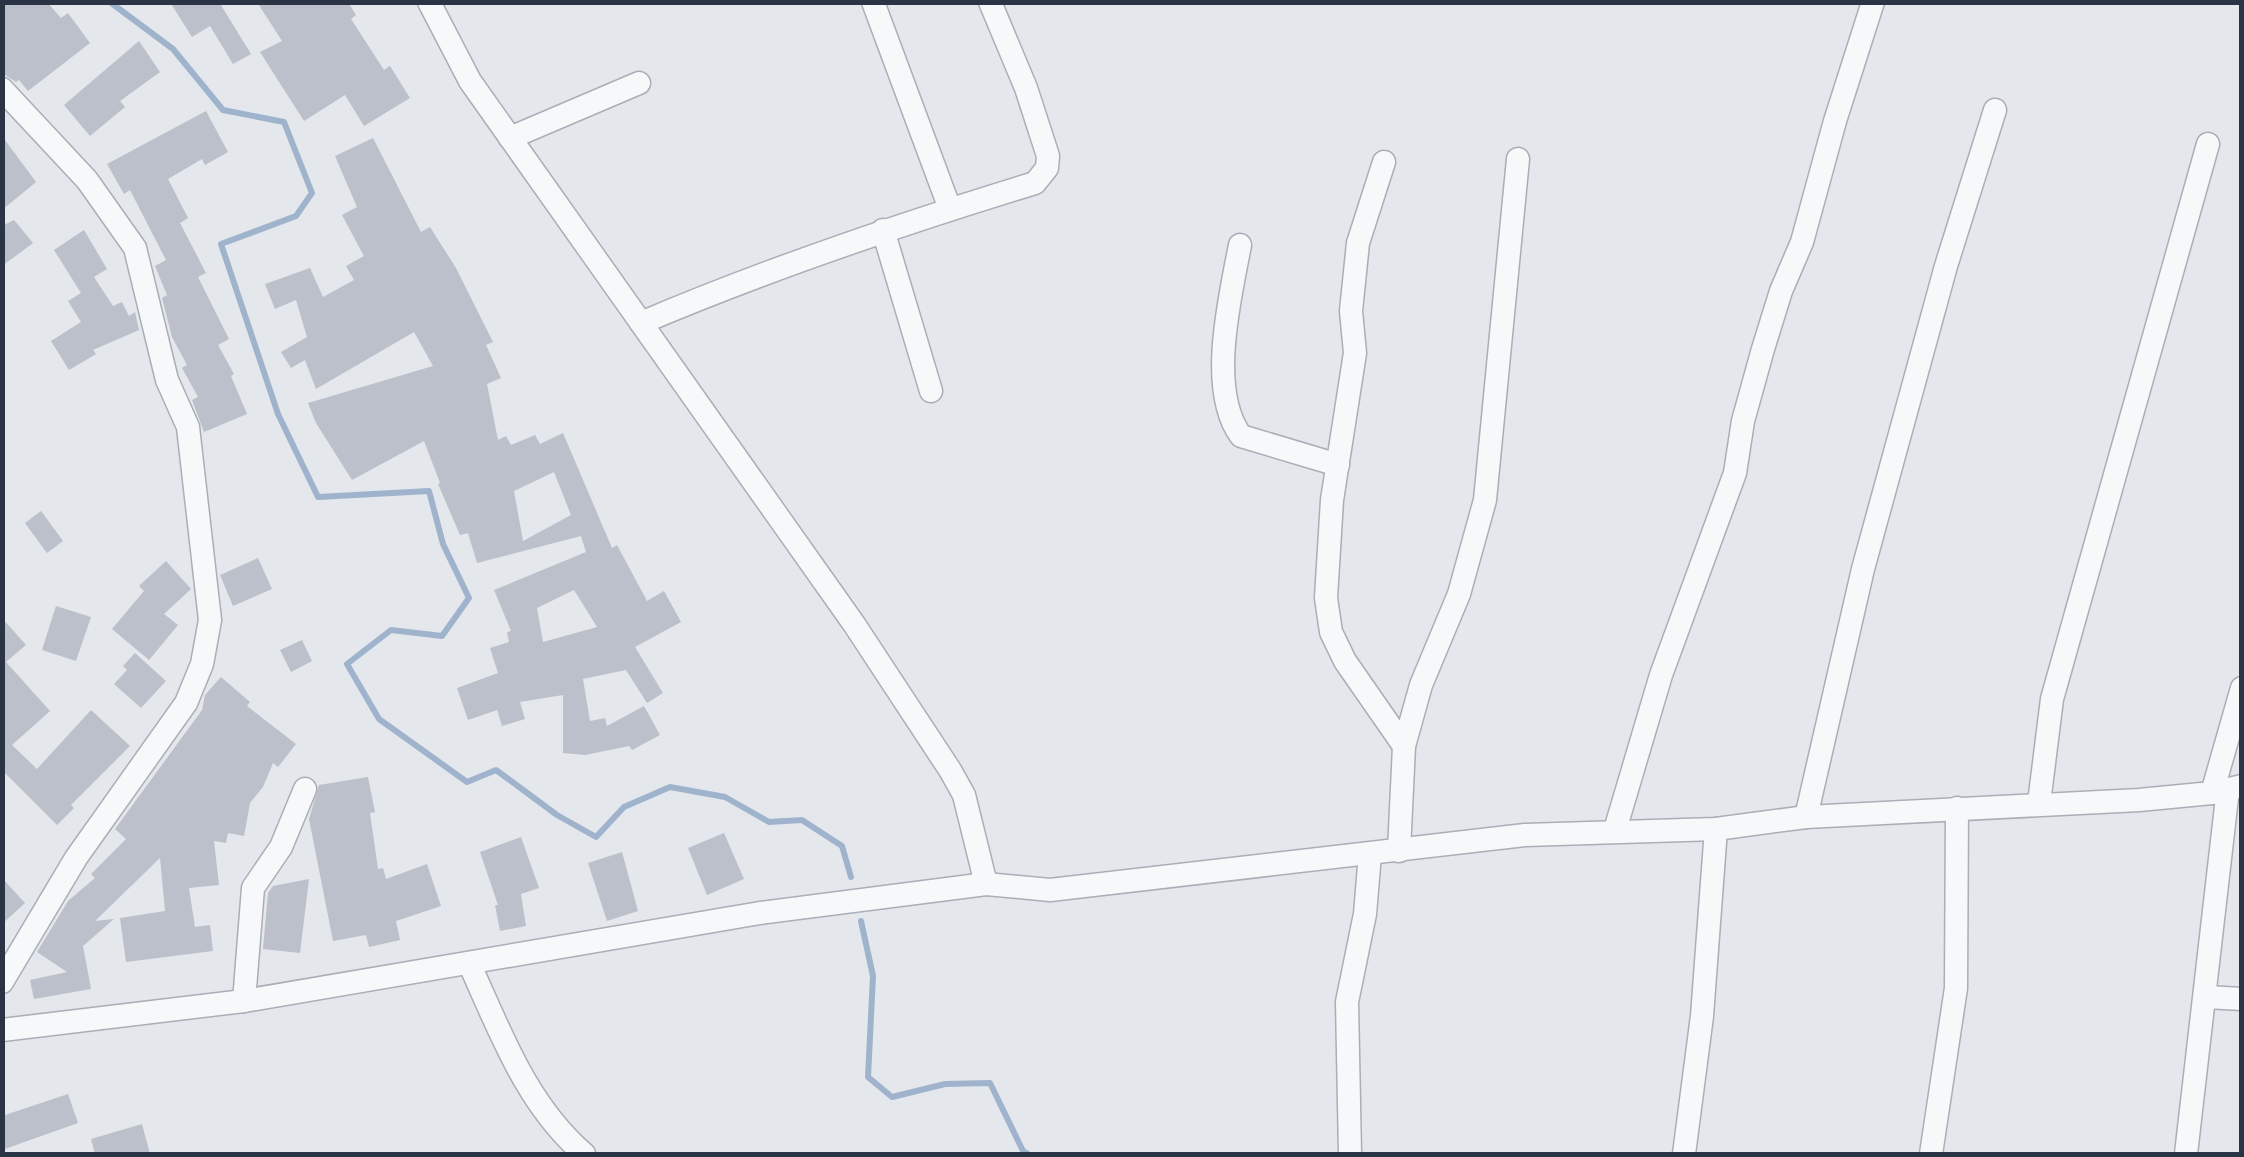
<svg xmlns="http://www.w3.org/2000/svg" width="2244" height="1157" font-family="'DM Sans',sans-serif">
  <rect width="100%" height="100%" fill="#e4e7ec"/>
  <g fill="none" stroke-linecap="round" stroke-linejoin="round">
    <!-- stream -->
    <g stroke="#9fb4cc" stroke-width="6">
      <polyline points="110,2 173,49 223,110 284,122 312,193 296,216 221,244 278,414 318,497 429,491 443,544 469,598 442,636 391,630 347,664 379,719 467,782 496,770 557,815 596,837 624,807 670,787 725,797 769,822 802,820 842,846 851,877"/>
      <polyline points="861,921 873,976 868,1077 892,1097 945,1084 990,1083 1023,1151 1028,1154"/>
    </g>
  </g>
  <!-- building -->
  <g fill="#bbc0ca" fill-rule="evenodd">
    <polygon points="2,2 47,2 61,18 68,13 90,43 28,91 19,80 16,82 2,73"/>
    <polygon points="170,2 219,2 251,54 233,64 210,26 192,37"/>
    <polygon points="257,2 348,2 356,15 351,19 384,70 390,66 410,98 364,126 345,95 304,121 260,52 282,41"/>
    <polygon points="139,41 160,72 120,101 125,107 90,136 64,105"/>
    <polygon points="206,111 228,152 205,165 202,159 168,179 188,218 180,223 206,273 198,277 229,339 218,345 234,374 231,376 247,414 204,432 192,400 198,397 182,368 187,365 172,337 162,298 167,295 155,266 166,260 130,190 124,194 107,164"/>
    <polygon points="2,136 36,182 2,210"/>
    <path d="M373,138L421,232L430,227L456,268L493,342L486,345L501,378L487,384L498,440L506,436L511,445L535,435L540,444L563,433L612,548L617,545L647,601L664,591L681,622L635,647L663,693L647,703L626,670L583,679L590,721L605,718L607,726L644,706L660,735L632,750L629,746L585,755L563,753V695L520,702L525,719L502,726L497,710L468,720L457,688L498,673L490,648L509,642L507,632L511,631L494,590L586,552L581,536L477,563L468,533L460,535L438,484L440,483L424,441L352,480L316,423L308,403L433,366L414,332L316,389L305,360L291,368L281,352L307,337L296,300L275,309L265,284L310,268L323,297L354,280L346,266L364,256L342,215L357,207L335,156ZM554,472L571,515L523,541L514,491ZM574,590L597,627L543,642L537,608Z"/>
    <polygon points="14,220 33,243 2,266 2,226"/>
    <polygon points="84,230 107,269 94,277 113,306 122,302 129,316 135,312 139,330 93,350 96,354 69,370 51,341 81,322 68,301 81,293 54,250"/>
    <polygon points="41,511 63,541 47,553 25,523"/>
    <polygon points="258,558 272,589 233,606 220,575"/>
    <polygon points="166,561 191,589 164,614 178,625 149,660 112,629 144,591 139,586"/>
    <polygon points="56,606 91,617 76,661 42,650"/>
    <polygon points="2,618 26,645 6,662 50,711 12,745 37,769 91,710 130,746 71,805 74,808 57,825 2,770"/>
    <polygon points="302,640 312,661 291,672 280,650"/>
    <polygon points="135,653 166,681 141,708 114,684 127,670 123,666"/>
    <polygon points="221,677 250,702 247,706 296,744 278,767 273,763 263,787 250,803 244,836 228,833 226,843 214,841 219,885 189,888 195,927 210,925 213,951 126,962 120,918 165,911 160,858 95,921 114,919 83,946 91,989 34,999 30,980 67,972 37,952 68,901 95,878 91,874 126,839 115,829 202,710 205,695"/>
    <polygon points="368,777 375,812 370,813 378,869 383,868 386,879 427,864 441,906 396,921 400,940 369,947 366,935 333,941 309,819 319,785"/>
    <polygon points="724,833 744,879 707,895 688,848"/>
    <polygon points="521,837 539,888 521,894 526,926 500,931 495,905 498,905 480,852"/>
    <polygon points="622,852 638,911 607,921 588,863"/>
    <polygon points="2,878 25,903 2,924"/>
    <polygon points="309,879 300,953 263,949 268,893 273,886"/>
    <polygon points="68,1094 78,1123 2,1150 2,1116"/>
    <polygon points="142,1124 150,1154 95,1154 91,1139"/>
  </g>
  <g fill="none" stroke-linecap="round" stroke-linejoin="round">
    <!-- minor casing -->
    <g stroke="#a9aeb7" stroke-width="25">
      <g id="minor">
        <polyline points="429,2 470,81 854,624 950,770 964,795 986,884"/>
        <polyline points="873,2 950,209"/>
        <polyline points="2,89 87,180 135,248 167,380 188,427 210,620 202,664 186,703 76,858 2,982"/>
        <polyline points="510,138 639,83"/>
        <polyline points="1384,162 1358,243 1351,311 1355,353 1332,500 1326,598 1331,632 1345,661 1404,746"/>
        <polyline points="883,230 931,391"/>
        <path d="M1240,245C1230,298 1207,390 1241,436L1338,465"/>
        <path d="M641,323C770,268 901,224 1035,183L1047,168L1048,156L1026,88L990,2"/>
        <polyline points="2212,793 2242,688"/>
        <polyline points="2039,803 2052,699 2208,144"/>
        <polyline points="1806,817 1863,569 1946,266 1995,110"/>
        <polyline points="1615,830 1661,675 1735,473 1743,421 1763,349 1781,291 1802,242 1835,121 1873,2"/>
        <polyline points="1399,851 1404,746 1421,685 1459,594 1485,500 1518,159"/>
        <path d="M469,963C500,1031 526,1104 584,1154"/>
        <polyline points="2206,997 2242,999"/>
        <polyline points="244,1001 253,888 281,847 305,789"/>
        <polyline points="2,1030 244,1001 760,913 986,884 1050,890 1525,835 1716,829 1806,817 2139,800 2212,793 2242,786"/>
        <polyline points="1350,1154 1347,1002 1365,914 1370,854"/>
        <polyline points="1684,1154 1702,1016 1716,829"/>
        <polyline points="1931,1154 1956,988 1957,808"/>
        <polyline points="2186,1154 2228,789"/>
      </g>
    </g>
    <!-- minor -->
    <use href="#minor" stroke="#f7f8fa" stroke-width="22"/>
  </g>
  <!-- border -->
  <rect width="2244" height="1157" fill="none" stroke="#2b3445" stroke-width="10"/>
</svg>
